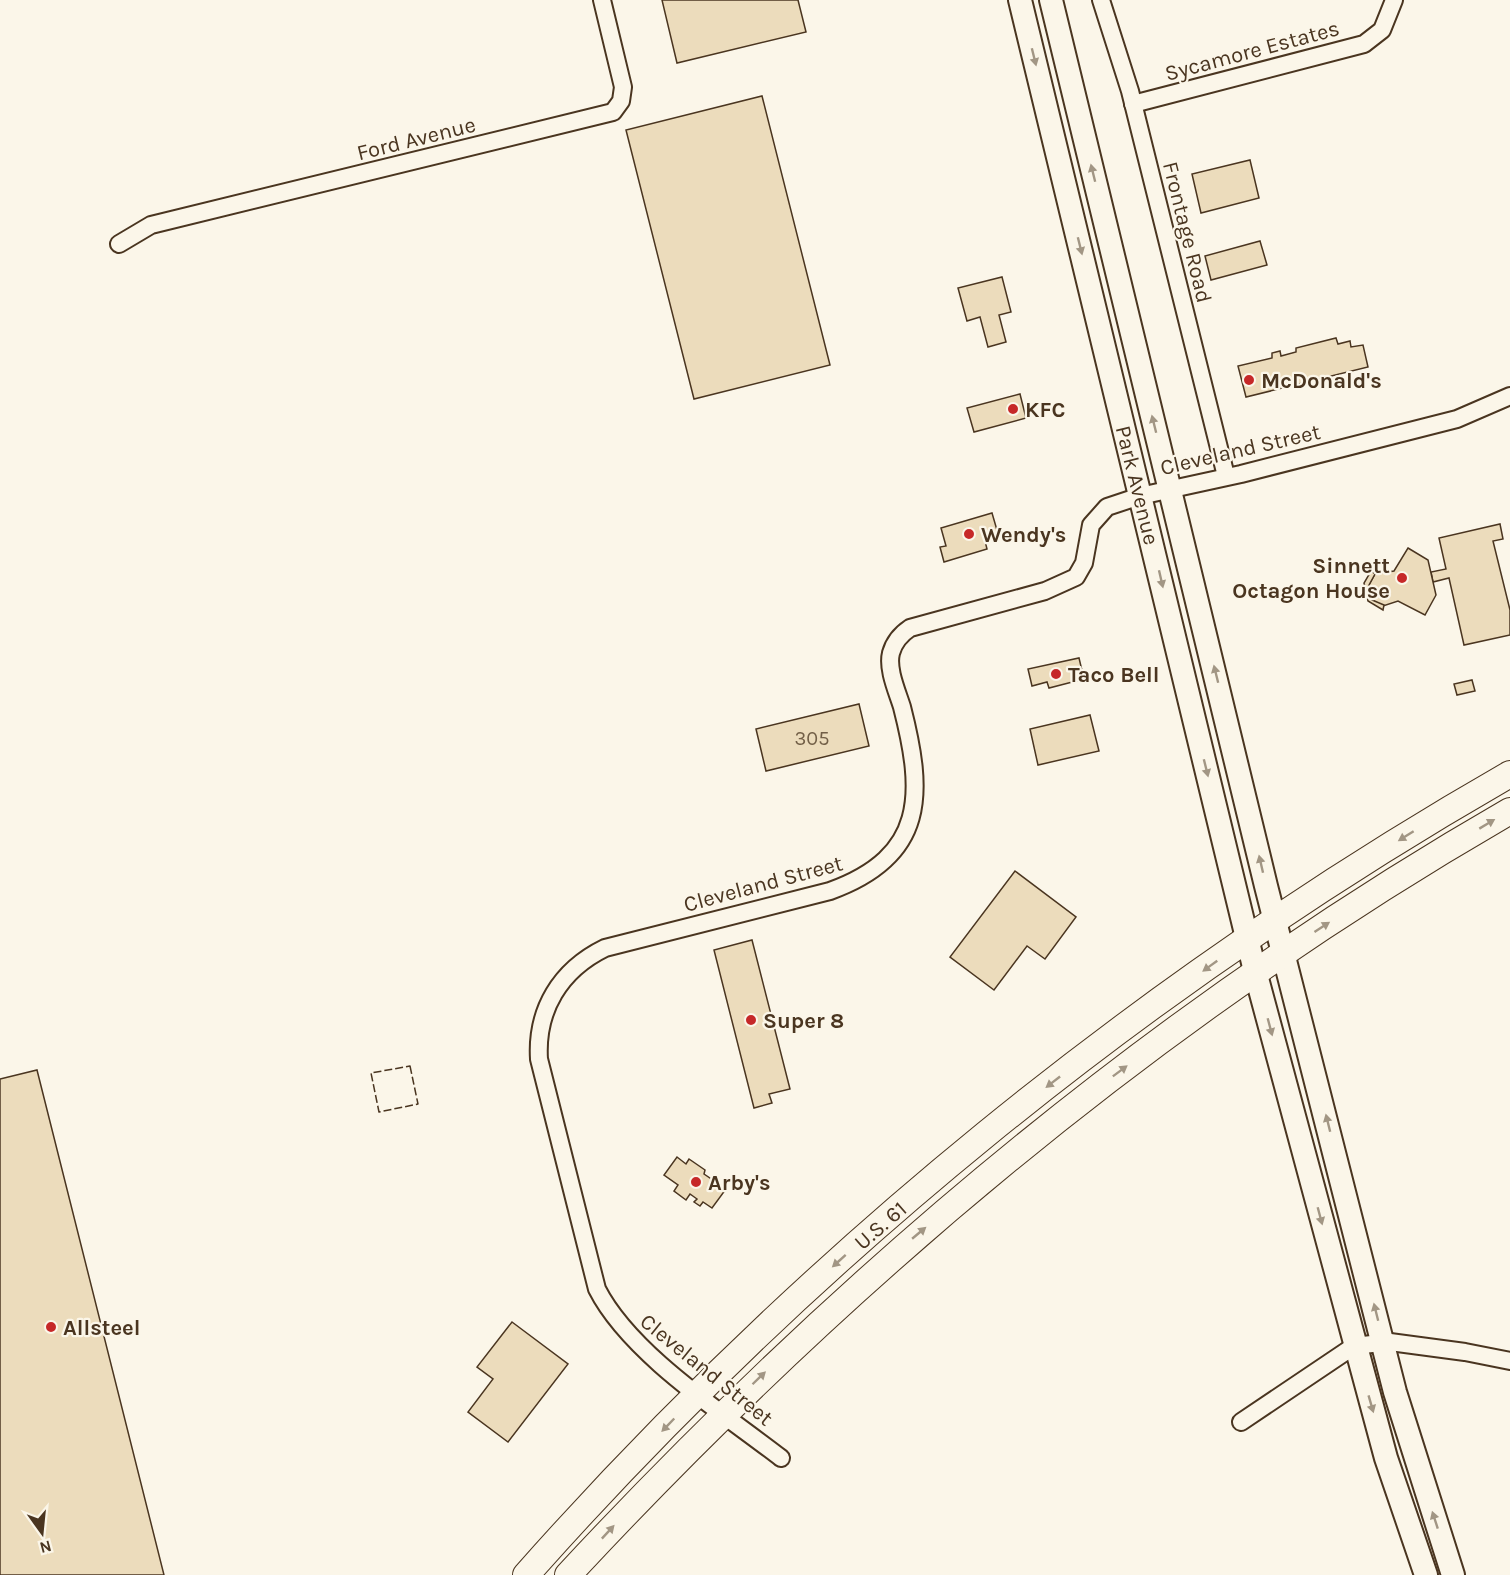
<svg xmlns="http://www.w3.org/2000/svg" width="1510" height="1575" font-family="Karla,sans-serif">
  <rect width="100%" height="100%" fill="#fbf6e9"/>
  <!-- building -->
  <g fill="#ecdcbc" stroke="#4a3520" stroke-width="1.5">
    <polygon points="662,0 798,0 806,32 677,63"/>
    <polygon points="762,96 830,365 694,399 626,130"/>
    <polygon points="1250,160 1259,198 1201,213 1192,174"/>
    <polygon points="1260,241 1267,265 1211,280 1205,256"/>
    <polygon points="1002,277 1011,312 999,315 1006,342 988,347 980,317 967,321 958,288"/>
    <polygon points="1336,338 1338,344 1350,341 1351,347 1363,345 1368,367 1246,397 1238,366 1272,358 1272,353 1280,351 1281,356 1296,352 1296,348"/>
    <polygon points="1020,394 1026,418 974,432 967,408"/>
    <polygon points="992,513 999,537 985,541 987,549 944,562 940,547 946,546 941,528"/>
    <polygon points="1500,524 1503,539 1493,541 1510,610 1510,635 1464,645 1449,578 1433,582 1431,572 1446,569 1439,538"/>
    <polygon points="1408,548 1428,560 1436,595 1425,615 1398,601 1383,606 1372,600 1369,585 1375,574 1394,571"/>
    <polygon points="1371,571 1375,574 1369,585 1372,600 1384,605 1383,610 1368,601 1364,583"/>
    <polygon points="1079,658 1084,679 1049,688 1047,682 1032,686 1028,669"/>
    <polygon points="1472,680 1475,691 1457,695 1454,684"/>
    <polygon points="859,704 869,746 766,771 756,729"/>
    <polygon points="1090,715 1099,751 1038,765 1030,729"/>
    <polygon points="1015,871 1076,917 1045,959 1027,946 994,990 950,957"/>
    <polygon points="752,940 790,1089 769,1094 772,1103 754,1108 714,950"/>
    <polygon points="37,1070 164,1575 0,1575 0,1079"/>
    <polygon points="677,1157 686,1164 689,1159 705,1170 704,1174 726,1189 712,1208 703,1202 700,1206 694,1202 697,1199 690,1194 686,1200 674,1191 678,1185 664,1175"/>
    <polygon points="512,1322 568,1364 508,1442 468,1412 493,1379 477,1367"/>
  </g>
  <g fill="none" stroke-linecap="round" stroke-linejoin="round">
    <!-- minor casing -->
    <g stroke="#4a3520" stroke-width="20">
      <g id="minor">
        <polyline points="1101,0 1130,91 1226,476"/>
        <polyline points="1133,104 1364,44 1382,30 1394,0"/>
        <polyline points="119,244 151,225 613,112 621,101 623,87 602,0"/>
        <polyline points="1241,1422 1354,1346 1390,1342 1465,1352 1510,1361"/>
        <path d="M781,1458C723,1413 630,1354 597,1289L539,1059C536,1010 560,970 605,948L830,891C927,856 924,793 902,707C897,691 887,669 891,653C894,642 901,634 910,628L1045,591L1076,577L1084,563L1091,525L1107,507L1140,496L1241,474L1457,419L1510,396"/>
      </g>
    </g>
    <!-- major casing -->
    <g stroke="#4a3520" stroke-width="26">
      <g id="major">
        <polyline points="1020,0 1255,971 1386,1458 1426,1575"/>
        <polyline points="1051,0 1266,886 1395,1392 1453,1575"/>
      </g>
    </g>
    <!-- highway casing -->
    <g stroke="#4a3520" stroke-width="28">
      <g id="highway">
        <path d="M526,1575C807,1258 1143,984 1510,774"/>
        <path d="M568,1575C845,1277 1157,1014 1510,811"/>
      </g>
    </g>
    <!-- minor -->
    <use href="#minor" stroke="#fbf6e9" stroke-width="16"/>
    <!-- major -->
    <use href="#major" stroke="#fbf6e9" stroke-width="22"/>
    <!-- highway -->
    <use href="#highway" stroke="#fbf6e9" stroke-width="26"/>
    <!-- fence -->
    <polygon stroke="#4a3520" stroke-width="1.5" stroke-dasharray="8 3" stroke-linecap="butt" points="410,1066 418,1104 379,1112 371,1073"/>
  </g>
  <!-- one-way arrows -->
  <defs><path id="oneway-solid" d="M-6-.8H1V-3.2L6.5 0L1 3.2V.8H-6Z" transform="scale(1.5)"/></defs>
  <g fill="#a29684">
    <use href="#oneway-solid" transform="translate(1034 57) rotate(76)"/>
    <use href="#oneway-solid" transform="translate(1093 173) rotate(-104)"/>
    <use href="#oneway-solid" transform="translate(1080 246) rotate(76)"/>
    <use href="#oneway-solid" transform="translate(1154 424) rotate(-104)"/>
    <use href="#oneway-solid" transform="translate(1161 579) rotate(77)"/>
    <use href="#oneway-solid" transform="translate(1216 674) rotate(-104)"/>
    <use href="#oneway-solid" transform="translate(1206 768) rotate(76)"/>
    <use href="#oneway-solid" transform="translate(1487 824) rotate(-31)"/>
    <use href="#oneway-solid" transform="translate(1406 836) rotate(148)"/>
    <use href="#oneway-solid" transform="translate(1261 864) rotate(-103)"/>
    <use href="#oneway-solid" transform="translate(1322 927) rotate(-33)"/>
    <use href="#oneway-solid" transform="translate(1210 966) rotate(144)"/>
    <use href="#oneway-solid" transform="translate(1270 1027) rotate(75)"/>
    <use href="#oneway-solid" transform="translate(1120 1071) rotate(-37)"/>
    <use href="#oneway-solid" transform="translate(1053 1082) rotate(142)"/>
    <use href="#oneway-solid" transform="translate(1328 1123) rotate(-104)"/>
    <use href="#oneway-solid" transform="translate(1320 1216) rotate(75)"/>
    <use href="#oneway-solid" transform="translate(919 1233) rotate(-40)"/>
    <use href="#oneway-solid" transform="translate(839 1261) rotate(138)"/>
    <use href="#oneway-solid" transform="translate(1376 1312) rotate(-104)"/>
    <use href="#oneway-solid" transform="translate(759 1378) rotate(-44)"/>
    <use href="#oneway-solid" transform="translate(1371 1404) rotate(74)"/>
    <use href="#oneway-solid" transform="translate(668 1425) rotate(134)"/>
    <use href="#oneway-solid" transform="translate(1435 1520) rotate(-108)"/>
    <use href="#oneway-solid" transform="translate(608 1532) rotate(-47)"/>
  </g>
  <!-- markers -->
  <g fill="#c62828" stroke="#fbf6e9" stroke-width="2">
    <circle cx="1249" cy="380" r="6"/>
    <circle cx="1013" cy="409" r="6"/>
    <circle cx="969" cy="534" r="6"/>
    <circle cx="1402" cy="578" r="6"/>
    <circle cx="1056" cy="674" r="6"/>
    <circle cx="751" cy="1020" r="6"/>
    <circle cx="696" cy="1182" r="6"/>
    <circle cx="51" cy="1327" r="6"/>
  </g>
  <g text-anchor="middle" stroke-width="4.5" stroke-linejoin="round" paint-order="stroke">
    <!-- number labels -->
    <g font-size="20" fill="#725f47">
      <text x="812" y="745">305</text>
    </g>
    <!-- street labels -->
    <g font-size="22" fill="#4a3520" stroke="#fbf6e9">
      <text transform="translate(1252 50) rotate(-15)" y="8">Sycamore Estates</text>
      <text transform="translate(416 138) rotate(-14)" y="8">Ford Avenue</text>
      <text transform="translate(1188 232) rotate(76)" y="8">Frontage Road</text>
      <text transform="translate(1240 449) rotate(-13)" y="8">Cleveland Street</text>
      <text transform="translate(1138 485) rotate(76)" y="8">Park Avenue</text>
      <text transform="translate(763 883) rotate(-15)" y="8">Cleveland Street</text>
      <text transform="translate(880 1225) rotate(-41)" y="8">U.S. 61</text>
      <text transform="translate(707 1369) rotate(39)" y="8">Cleveland Street</text>
    </g>
    <!-- poi labels -->
    <g font-size="22" font-weight="bold" fill="#4a3520" stroke="#fbf6e9" text-anchor="start">
      <text x="1261" y="388">McDonald's</text>
      <text x="1025" y="417">KFC</text>
      <text x="981" y="542">Wendy's</text>
      <text x="1390" y="573" text-anchor="end">Sinnett<tspan x="1390" dy="25">Octagon House</tspan></text>
      <text x="1068" y="682">Taco Bell</text>
      <text x="763" y="1028">Super 8</text>
      <text x="708" y="1190">Arby's</text>
      <text x="63" y="1335">Allsteel</text>
    </g>
  </g>
  <!-- north arrow -->
  <g transform="translate(42 1533) rotate(165)" stroke="#fbf6e9" stroke-width="4.5" paint-order="stroke">
  <path d="M0-4.5L10 22L0 15L-10 22Z" fill="#4a3520"/>
  <text y="-9" font-size="16" font-weight="bold" text-anchor="middle" fill="#4a3520">N</text>
  </g>
</svg>
